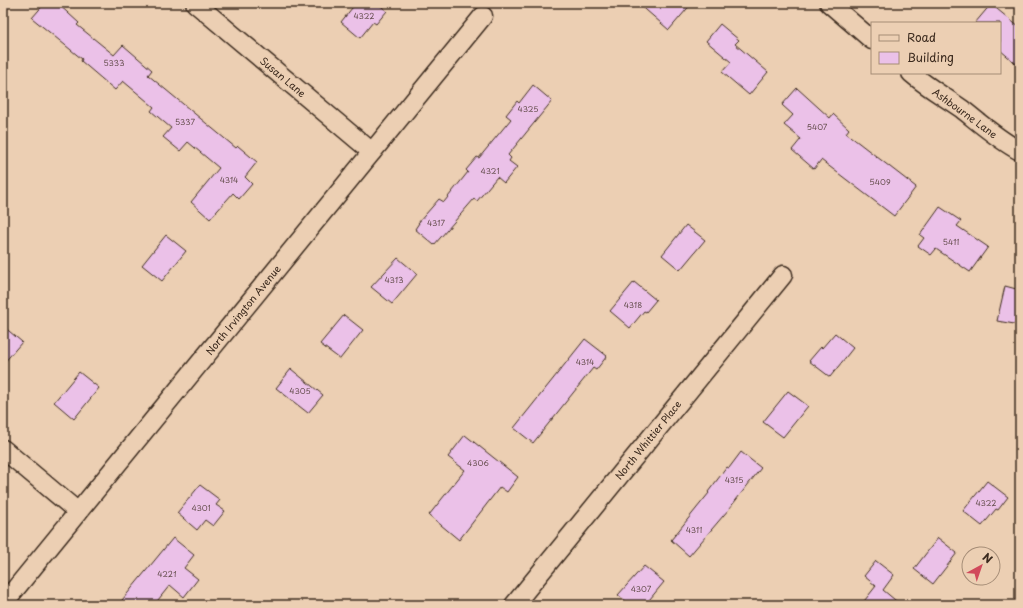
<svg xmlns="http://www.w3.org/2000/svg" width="1023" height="608" font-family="'Playpen Sans',sans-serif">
  <rect width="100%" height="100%" fill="#eccfb3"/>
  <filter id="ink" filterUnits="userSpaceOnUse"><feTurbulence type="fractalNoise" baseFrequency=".025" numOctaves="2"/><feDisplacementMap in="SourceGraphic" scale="8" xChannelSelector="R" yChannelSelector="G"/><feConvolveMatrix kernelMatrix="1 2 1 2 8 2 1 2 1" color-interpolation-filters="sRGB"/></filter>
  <g filter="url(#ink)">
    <!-- building -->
    <g fill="#ebc1e8" stroke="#3b2a1e">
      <polygon points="45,3 57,3 79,23 77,25 114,55 123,45 152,70 148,75 236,148 238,146 257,162 245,177 252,184 239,199 233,193 210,219 191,202 219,168 188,142 180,151 163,137 171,128 151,111 154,107 123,81 115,90 81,61 82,59 32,18"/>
      <polygon points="356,3 377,3 387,11 376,24 373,22 360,38 341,22"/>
      <polygon points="638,3 692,3 669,30"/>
      <polygon points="991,4 1020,28 1020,67 1000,50 1000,23 975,23"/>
      <polygon points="720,24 739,40 735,44 768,72 749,95 722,72 731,62 706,41"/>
      <polygon points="533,85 552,101 508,155 511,158 509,161 517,167 504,183 497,177 477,201 474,199 434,245 415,229 419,223 418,223 439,199 444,202 468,172 466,170 477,157 479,158 511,119 506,115 517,101 519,103"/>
      <polygon points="797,88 830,118 833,114 849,129 846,133 916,187 894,216 821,160 814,169 792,150 801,139 784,125 793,115 782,105"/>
      <polygon points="940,207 961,221 957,226 988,247 970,272 936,249 931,255 918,246 924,238 920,235"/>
      <polygon points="686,225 705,240 680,270 662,255"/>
      <polygon points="166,235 186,251 162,281 142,265"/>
      <polygon points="398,258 417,274 392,304 371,287"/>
      <polygon points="634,282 656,300 646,312 644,311 630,328 610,311"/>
      <polygon points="1005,286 1020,290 1020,325 997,321"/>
      <polygon points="344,315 363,330 340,359 320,344"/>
      <polygon points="3,326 22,342 3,364"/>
      <polygon points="835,333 853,348 830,377 809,361 821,347 822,348"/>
      <polygon points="585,339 607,356 596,370 593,368 533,443 514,428"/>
      <polygon points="291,369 323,395 308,413 276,388"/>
      <polygon points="79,372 99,388 74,419 54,402"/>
      <polygon points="788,391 808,406 783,437 763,422"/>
      <polygon points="465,435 518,477 507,492 500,487 459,540 429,515 465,470 448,457"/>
      <polygon points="741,452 761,468 729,509 689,556 671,540 709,493 708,492 727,467 729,468"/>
      <polygon points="987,481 1008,497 998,510 996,509 982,526 963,511"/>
      <polygon points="200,485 220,500 216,505 225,511 213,526 205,520 197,530 177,513"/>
      <polygon points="173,538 194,555 184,568 198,579 184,597 170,585 154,605 118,605"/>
      <polygon points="938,538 957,553 933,584 914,569"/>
      <polygon points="876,561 894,575 883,590 901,605 861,605 876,586 864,576"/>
      <polygon points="644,566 664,582 645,605 631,605 618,595"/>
    </g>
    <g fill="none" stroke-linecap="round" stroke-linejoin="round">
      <!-- minor casing -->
      <g stroke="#3b2a1e" stroke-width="21">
        <g id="minor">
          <polyline points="195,3 372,152"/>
          <polyline points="829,3 872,40"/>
          <path d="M911,73C927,87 945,97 962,109C981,124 999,140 1020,151"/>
          <polyline points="3,449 78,512"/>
          <polyline points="3,604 483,16"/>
          <polyline points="514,605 783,275"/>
        </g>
      </g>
      <!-- minor -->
      <use href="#minor" stroke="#eccfb3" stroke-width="18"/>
    </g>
  </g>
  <g text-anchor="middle" stroke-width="3.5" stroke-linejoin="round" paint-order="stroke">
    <!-- number labels -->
    <g font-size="8" fill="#675050">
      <text x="364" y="19">4322</text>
      <text x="114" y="66">5333</text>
      <text x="528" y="112">4325</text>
      <text x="185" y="125">5337</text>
      <text x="817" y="130">5407</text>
      <text x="490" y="174">4321</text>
      <text x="229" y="183">4314</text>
      <text x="880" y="185">5409</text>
      <text x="436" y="226">4317</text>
      <text x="951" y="245">5411</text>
      <text x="394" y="283">4313</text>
      <text x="633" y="308">4318</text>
      <text x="585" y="365">4314</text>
      <text x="300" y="394">4305</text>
      <text x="478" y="466">4306</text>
      <text x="734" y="483">4315</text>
      <text x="986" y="506">4322</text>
      <text x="201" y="511">4301</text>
      <text x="694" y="533">4311</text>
      <text x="167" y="577">4221</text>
      <text x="641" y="592">4307</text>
    </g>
    <!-- street labels -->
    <g font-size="10" fill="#3b2a1e" stroke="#eccfb3">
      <text transform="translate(283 77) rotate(40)" y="4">Susan Lane</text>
      <text transform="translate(965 113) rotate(36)" y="4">Ashbourne Lane</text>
      <text transform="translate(243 310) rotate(-51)" y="4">North Irvington Avenue</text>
      <text transform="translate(648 440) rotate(-51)" y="4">North Whittier Place</text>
    </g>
  </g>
  <!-- margin -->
  <rect width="1023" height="608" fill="none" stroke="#eccfb3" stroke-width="16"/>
  <rect x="8" y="8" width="1007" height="592" fill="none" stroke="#3b2a1e" stroke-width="1.5" filter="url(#ink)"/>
  <!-- legend -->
  <rect x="871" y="22" width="130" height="52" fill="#eccfb3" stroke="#a58d77"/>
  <rect x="879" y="35" width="20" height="6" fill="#eccfb3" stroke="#a58d77"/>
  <text x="907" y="42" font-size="12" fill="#3b2a1e">Road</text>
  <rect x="879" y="52" width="20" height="12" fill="#ebc1e8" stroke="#a58d77"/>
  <text x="907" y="62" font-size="12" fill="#3b2a1e">Building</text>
  <!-- north arrow -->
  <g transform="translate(981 566) rotate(40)"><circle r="19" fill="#eccfb3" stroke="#a58d77"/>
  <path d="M0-3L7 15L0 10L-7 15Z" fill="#d1495b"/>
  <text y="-6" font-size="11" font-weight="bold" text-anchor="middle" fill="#3b2a1e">N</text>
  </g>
</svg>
